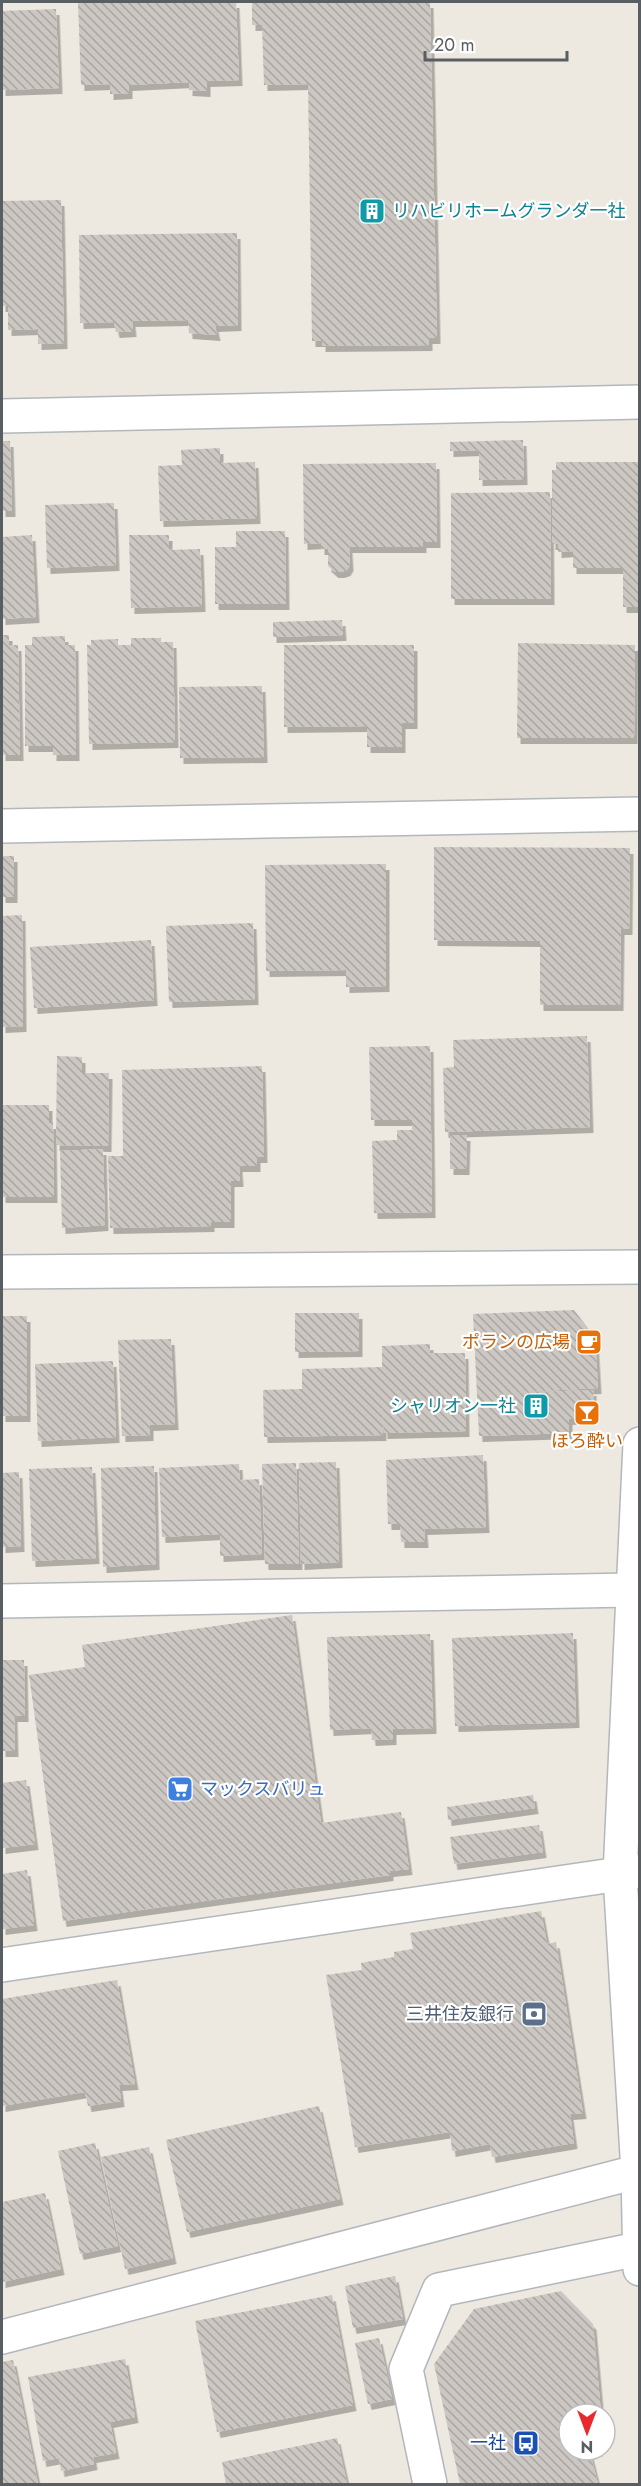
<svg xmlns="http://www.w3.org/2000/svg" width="641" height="2486" font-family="Jost,'Noto Sans JP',sans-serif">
  <defs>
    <pattern id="building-back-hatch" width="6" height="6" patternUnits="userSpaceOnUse" patternTransform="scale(1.5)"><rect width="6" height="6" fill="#ccc7c2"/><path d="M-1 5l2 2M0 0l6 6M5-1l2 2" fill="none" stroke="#a9a5a1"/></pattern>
    <filter id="shadow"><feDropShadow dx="3.5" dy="6" stdDeviation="0" flood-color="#0004"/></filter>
  </defs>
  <rect width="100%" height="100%" fill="#ede9e0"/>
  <!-- building -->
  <g fill="url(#building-back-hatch)" filter="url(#shadow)">
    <polygon points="78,2 236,2 239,80 207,81 207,91 189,90 189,82 129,85 129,93 110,94 110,84 81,85"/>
    <polygon points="252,2 430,2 437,338 429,338 429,345 322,346 322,341 312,341 308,84 264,85 262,25 252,25"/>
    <polygon points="56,9 59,88 2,90 2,11"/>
    <polygon points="61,200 64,343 38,344 38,329 8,330 8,306 2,306 2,201"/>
    <polygon points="237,233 238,325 215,326 217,335 189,333 188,320 132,321 133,331 116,332 114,322 80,323 79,235"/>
    <polygon points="523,440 524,479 479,480 479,450 450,451 450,442"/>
    <polygon points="2,441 10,441 12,511 2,511"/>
    <polygon points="220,448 220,463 255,462 257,518 160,521 158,466 182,465 181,450"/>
    <polygon points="556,462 640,462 640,607 623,607 623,568 573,568 573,551 558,552 558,544 552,544 552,470 556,470"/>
    <polygon points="436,463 437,542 423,542 423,547 349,547 350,565 347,570 341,572 335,572 328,566 328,549 321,549 321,543 304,544 303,464"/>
    <polygon points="550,492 551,599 451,599 451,493"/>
    <polygon points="114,503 116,565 47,568 45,505"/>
    <polygon points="236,531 285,531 286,604 215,604 215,547 236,547"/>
    <polygon points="32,535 36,617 2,619 2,537"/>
    <polygon points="129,535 169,535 169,550 200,549 202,606 131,608"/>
    <polygon points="342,620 343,635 273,637 273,622"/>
    <polygon points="2,635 9,635 9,645 18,645 20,755 2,755"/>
    <polygon points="65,636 65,645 75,645 76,755 53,755 53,746 25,746 25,645 32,645 32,637"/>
    <polygon points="131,638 161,638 161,642 173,642 175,742 89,744 87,645 91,645 91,640 118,639 118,645 131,645"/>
    <polygon points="518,643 635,645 634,738 517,738"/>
    <polygon points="284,645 414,645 414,723 402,723 402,747 367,747 367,726 284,727"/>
    <polygon points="262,686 264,757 180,758 179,687"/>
    <polygon points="434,847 630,848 629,929 621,929 620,1005 540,1005 540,941 434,940"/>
    <rect x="2" y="856" width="12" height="41"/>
    <polygon points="386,864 386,986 346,987 346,970 266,971 265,865"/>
    <polygon points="22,915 23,1026 2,1027 2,916"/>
    <polygon points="253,923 255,999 169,1002 166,926"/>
    <polygon points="151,940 154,1000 34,1008 30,947"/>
    <polygon points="587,1036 590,1127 445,1132 443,1068 454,1067 453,1040"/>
    <polygon points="430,1046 432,1212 374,1213 372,1141 397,1140 397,1130 412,1130 412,1120 371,1120 369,1047"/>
    <polygon points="57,1056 82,1057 82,1073 109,1073 108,1146 56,1145"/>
    <polygon points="262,1066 264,1157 257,1157 257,1166 239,1166 240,1181 231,1181 231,1222 211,1222 211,1226 110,1228 108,1156 123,1156 122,1070"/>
    <polygon points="2,1105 49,1105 49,1123 53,1123 54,1197 2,1197"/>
    <polygon points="450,1135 467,1135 466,1169 450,1169"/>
    <polygon points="103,1149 105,1225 62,1228 60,1151"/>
    <polygon points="574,1310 595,1337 598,1388 483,1394 593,1390 594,1417 569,1419 569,1433 479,1436 473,1314"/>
    <polygon points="295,1313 359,1313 359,1351 295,1352"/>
    <rect x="2" y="1316" width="25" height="100"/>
    <polygon points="171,1339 175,1424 150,1425 150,1435 122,1436 118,1340"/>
    <polygon points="430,1344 430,1353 465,1353 466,1431 384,1433 382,1394 383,1435 264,1437 263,1390 302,1389 302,1369 382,1367 382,1346"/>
    <polygon points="113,1361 116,1437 38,1441 35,1364"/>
    <polygon points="483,1455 486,1527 424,1529 425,1542 401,1542 400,1524 388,1524 386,1460"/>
    <polygon points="336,1462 339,1562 301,1564 299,1463"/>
    <polygon points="296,1463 299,1564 265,1564 262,1464"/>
    <polygon points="239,1464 240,1480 259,1479 262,1554 220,1556 220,1534 162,1537 159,1468"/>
    <polygon points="154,1466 156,1564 103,1567 101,1468"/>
    <polygon points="92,1467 96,1558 32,1561 29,1469"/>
    <polygon points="19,1472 21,1546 2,1547 2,1473"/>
    <polygon points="292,1615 321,1823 401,1812 409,1869 390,1871 390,1875 63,1921 29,1675 85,1667 82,1645"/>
    <polygon points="573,1633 576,1722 455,1726 452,1638"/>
    <polygon points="430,1634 433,1728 393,1729 393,1739 372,1740 371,1728 330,1730 327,1637"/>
    <polygon points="2,1660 24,1660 25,1716 14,1716 15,1751 2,1751"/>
    <polygon points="26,1780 35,1844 2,1848 2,1783"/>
    <polygon points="533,1795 535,1808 448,1820 447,1807"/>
    <polygon points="539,1825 543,1852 454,1864 450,1837"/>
    <polygon points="27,1870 34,1925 2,1929 2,1874"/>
    <polygon points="541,1911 547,1944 556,1942 583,2113 570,2114 574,2143 492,2157 490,2144 452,2151 450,2132 355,2147 326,1975 362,1970 361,1963 394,1957 394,1952 413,1949 410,1933"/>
    <polygon points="117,1980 135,2084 119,2085 121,2101 88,2106 85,2092 2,2106 2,1999"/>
    <polygon points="319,2106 340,2199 187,2232 166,2140"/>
    <polygon points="95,2143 118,2246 80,2254 58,2151"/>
    <polygon points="149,2147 173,2258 125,2269 101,2157"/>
    <polygon points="45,2193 61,2269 2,2282 2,2202"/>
    <polygon points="395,2276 403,2319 353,2328 345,2286"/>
    <polygon points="561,2291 593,2324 601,2414 569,2414 569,2450 600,2450 590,2453 598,2484 460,2484 434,2364 474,2309"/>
    <polygon points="332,2295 353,2405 217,2432 195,2321"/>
    <polygon points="379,2338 392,2399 368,2404 355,2343"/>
    <polygon points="125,2359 135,2417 110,2422 116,2453 93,2457 94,2464 61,2471 59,2458 43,2461 28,2377"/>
    <polygon points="13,2360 38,2484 2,2484 2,2362"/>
    <polygon points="337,2438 347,2484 226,2484 222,2462"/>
  </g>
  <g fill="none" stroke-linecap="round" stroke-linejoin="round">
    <!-- minor casing -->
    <g stroke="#b3b7bc" stroke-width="36">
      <g id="minor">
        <polyline points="2,416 640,402"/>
        <polyline points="2,826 640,814"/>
        <polyline points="2,1272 640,1267"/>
        <polyline points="640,1444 620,1875 638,2172 640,2269"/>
        <polyline points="2,1601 632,1590"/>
        <polyline points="2,1965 640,1871"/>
        <polyline points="2,2337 640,2171"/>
        <polyline points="430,2484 406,2369 439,2290 638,2249"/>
      </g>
    </g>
    <!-- minor -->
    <use href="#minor" stroke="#fff" stroke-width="33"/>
  </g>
  <!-- icons -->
  <defs>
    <g id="building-square" transform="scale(1.35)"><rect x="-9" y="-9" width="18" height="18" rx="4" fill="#0f9aa8" stroke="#fff"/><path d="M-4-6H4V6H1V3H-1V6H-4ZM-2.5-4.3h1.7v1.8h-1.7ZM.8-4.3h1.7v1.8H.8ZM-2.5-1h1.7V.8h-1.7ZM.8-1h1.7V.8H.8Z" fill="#fff"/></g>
    <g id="cafe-square" transform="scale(1.35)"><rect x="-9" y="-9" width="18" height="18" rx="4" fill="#e8710a" stroke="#fff"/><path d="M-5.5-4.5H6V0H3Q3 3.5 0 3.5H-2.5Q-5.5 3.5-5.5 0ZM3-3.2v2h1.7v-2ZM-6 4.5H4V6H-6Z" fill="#fff"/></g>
    <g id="bar-square" transform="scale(1.35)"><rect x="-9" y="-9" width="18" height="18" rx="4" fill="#e8710a" stroke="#fff"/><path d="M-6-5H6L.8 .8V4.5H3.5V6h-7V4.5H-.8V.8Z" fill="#fff"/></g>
    <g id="supermarket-square" transform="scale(1.35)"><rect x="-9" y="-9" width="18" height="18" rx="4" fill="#3f7fe0" stroke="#fff"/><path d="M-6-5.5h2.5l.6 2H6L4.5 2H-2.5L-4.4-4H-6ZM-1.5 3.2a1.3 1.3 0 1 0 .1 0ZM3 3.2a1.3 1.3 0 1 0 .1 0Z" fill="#fff"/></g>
    <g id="bank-square" transform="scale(1.35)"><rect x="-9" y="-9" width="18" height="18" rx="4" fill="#5c6f8a" stroke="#fff"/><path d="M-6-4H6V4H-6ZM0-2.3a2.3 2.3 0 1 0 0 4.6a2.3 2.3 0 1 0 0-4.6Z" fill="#fff"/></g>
    <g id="bus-square" transform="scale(1.35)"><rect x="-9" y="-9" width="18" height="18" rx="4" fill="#1a4fb4" stroke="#fff"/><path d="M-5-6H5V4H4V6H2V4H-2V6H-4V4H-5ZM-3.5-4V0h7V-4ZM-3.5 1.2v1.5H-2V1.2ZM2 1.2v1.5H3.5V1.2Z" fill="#fff"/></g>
  </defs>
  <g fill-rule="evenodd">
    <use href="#building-square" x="372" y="211"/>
    <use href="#cafe-square" x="589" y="1342"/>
    <use href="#building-square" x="536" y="1406"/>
    <use href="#bar-square" x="587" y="1413"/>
    <use href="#supermarket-square" x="180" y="1789"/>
    <use href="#bank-square" x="534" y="2014"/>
    <use href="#bus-square" x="526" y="2443"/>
  </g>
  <g text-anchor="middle" stroke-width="4.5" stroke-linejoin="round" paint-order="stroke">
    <!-- culture labels -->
    <g font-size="18" fill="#0d838f" stroke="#fff" text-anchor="start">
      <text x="392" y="217">リハビリホームグランダ一社</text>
      <text x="516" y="1412" text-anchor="end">シャリオン一社</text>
    </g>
    <!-- food labels -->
    <g font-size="18" fill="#c56008" stroke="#fff" text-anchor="end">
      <text x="570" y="1348">ポランの広場</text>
      <text x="587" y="1447" text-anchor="middle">ほろ酔い</text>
    </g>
    <!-- shop labels -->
    <g font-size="18" fill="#366cbe" stroke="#fff" text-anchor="start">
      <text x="200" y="1795">マックスバリュ</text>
    </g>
    <!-- service labels -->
    <g font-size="18" fill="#4e5e75" stroke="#fff" text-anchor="end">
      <text x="514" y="2020">三井住友銀行</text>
    </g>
    <!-- transit labels -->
    <g font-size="18" fill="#164399" stroke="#fff" text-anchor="end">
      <text x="506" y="2449">一社</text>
    </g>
  </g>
  <!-- border -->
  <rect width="641" height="2486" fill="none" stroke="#595e62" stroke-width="6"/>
  <!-- north arrow -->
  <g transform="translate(587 2432) rotate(180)"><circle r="28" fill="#ffffff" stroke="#bdbfc0" stroke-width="1.5"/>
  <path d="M0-4.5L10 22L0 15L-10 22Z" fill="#eb282c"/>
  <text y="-9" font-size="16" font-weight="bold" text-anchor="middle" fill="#595e62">N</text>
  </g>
  <!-- scale -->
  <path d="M425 51v9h142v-9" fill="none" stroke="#595e62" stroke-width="3"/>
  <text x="434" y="51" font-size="18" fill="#595e62" stroke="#ffffff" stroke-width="4.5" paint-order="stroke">20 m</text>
</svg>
